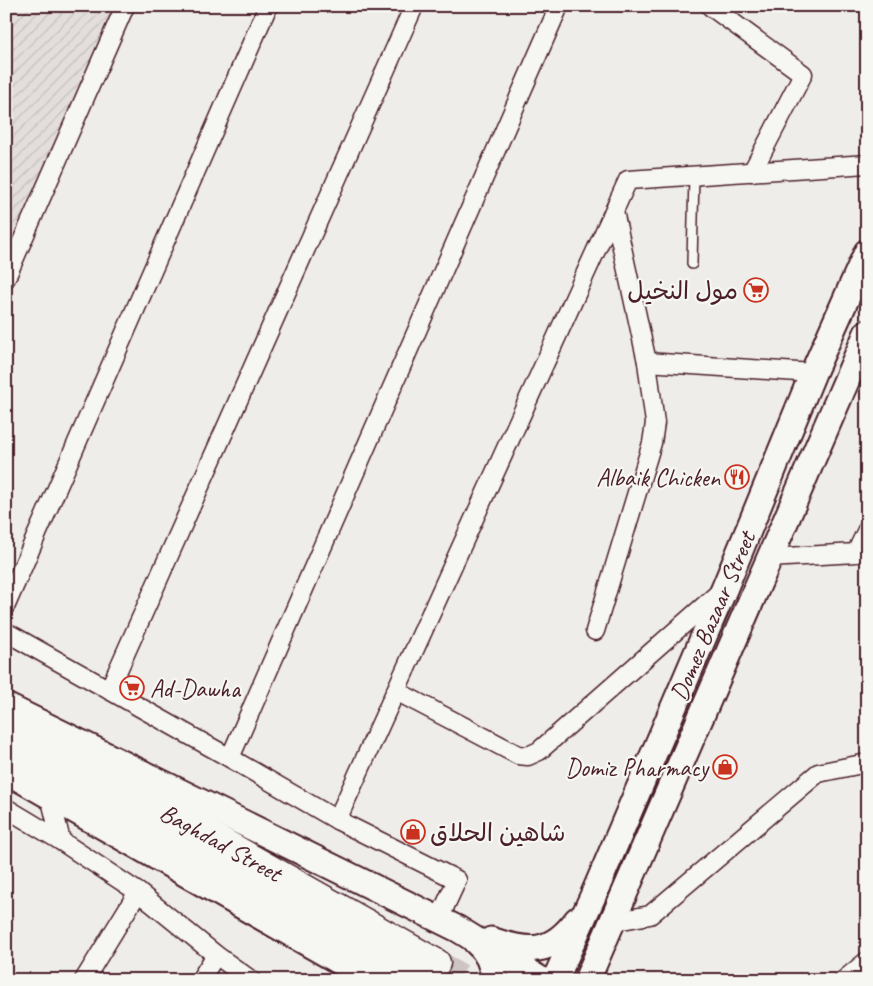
<svg xmlns="http://www.w3.org/2000/svg" width="873" height="986" font-family="Caveat,'Playpen Sans Arabic',sans-serif">
  <defs>
    <pattern id="industrial-furrows" width="10" height="10" patternUnits="userSpaceOnUse" patternTransform="scale(1.25)"><rect width="10" height="10" fill="#e3dedc"/><path d="M-1 1l2-2M0 10L10 0M9 11l2-2" fill="none" stroke="#c4bebd"/></pattern>
  </defs>
  <rect width="100%" height="100%" fill="#efedea"/>
  <filter id="ink" filterUnits="userSpaceOnUse"><feTurbulence type="fractalNoise" baseFrequency=".02" numOctaves="2"/><feDisplacementMap in="SourceGraphic" scale="10" xChannelSelector="R" yChannelSelector="G"/><feConvolveMatrix kernelMatrix="1 2 1 2 8 2 1 2 1" color-interpolation-filters="sRGB"/></filter>
  <g filter="url(#ink)">
    <!-- industrial -->
    <polygon fill="url(#industrial-furrows)" points="6,6 116,6 6,263"/>
    <g fill="none" stroke-linecap="round" stroke-linejoin="round">
      <!-- primary-tunnel -->
      <polyline stroke="#cec4c4" stroke-width="28" stroke-dasharray="28 14" stroke-linecap="butt" points="436,963 464,980"/>
      <!-- lane casing -->
      <g stroke="#4a1f2b" stroke-width="12">
        <polyline id="lane" points="692,264 694,175"/>
      </g>
      <!-- street casing -->
      <g stroke="#4a1f2b" stroke-width="21">
        <g id="street">
          <polyline points="710,6 803,74 752,172"/>
          <polyline points="6,278 125,6"/>
          <polyline points="647,362 813,373"/>
          <polyline points="769,558 856,553 867,530"/>
          <polyline points="6,605 268,6"/>
          <polyline points="595,631 652,443 655,423 647,362 614,211"/>
          <polyline points="6,632 230,758 337,820 457,880 439,919"/>
          <polyline points="109,690 414,6"/>
          <polyline points="396,691 518,755 528,756 539,751 721,591"/>
          <polyline points="230,758 559,6"/>
          <polyline points="50,796 61,841"/>
          <polyline points="6,808 61,841 138,892 216,955 251,980"/>
          <polyline points="337,820 628,180 867,164"/>
          <polyline points="611,922 650,915 818,773 867,763"/>
          <polyline points="84,980 138,892"/>
          <polyline points="200,980 216,955"/>
          <polyline points="844,980 867,961"/>
        </g>
      </g>
      <!-- secondary casing -->
      <g stroke="#4a1f2b" stroke-width="29">
        <g id="secondary">
          <polyline points="6,706 458,929 541,980"/>
          <polyline points="6,771 372,980"/>
          <path d="M491,940C529,953 551,955 577,920"/>
          <path d="M476,942C488,952 493,964 494,980"/>
          <polyline points="555,980 593,896 725,587 813,373 867,252"/>
          <polyline points="587,980 867,333"/>
        </g>
      </g>
      <!-- primary casing -->
      <g stroke="#4a1f2b" stroke-width="31">
        <g id="primary">
          <polyline points="6,720 436,963"/>
          <polyline points="6,748 419,980"/>
        </g>
      </g>
      <!-- lane -->
      <use href="#lane" stroke="#f6f6f2" stroke-width="9"/>
      <!-- street -->
      <use href="#street" stroke="#f6f6f2" stroke-width="18"/>
      <!-- secondary -->
      <use href="#secondary" stroke="#f6f6f2" stroke-width="25"/>
      <!-- primary -->
      <use href="#primary" stroke="#f6f6f2" stroke-width="28"/>
    </g>
  </g>
  <!-- icons -->
  <defs>
    <g id="supermarket-ring" transform="scale(1.25)"><circle r="9.5" fill="#f6f6f2" stroke="#c8321e" stroke-width="1.5"/><path d="M-6-5.5h2.5l.6 2H6L4.5 2H-2.5L-4.4-4H-6ZM-1.5 3.2a1.3 1.3 0 1 0 .1 0ZM3 3.2a1.3 1.3 0 1 0 .1 0Z" fill="#c8321e"/></g>
    <g id="restaurant-ring" transform="scale(1.25)"><circle r="9.5" fill="#f6f6f2" stroke="#c8321e" stroke-width="1.5"/><path d="M-5-6h1v4h1v-4h1v4h1v-4h1v5L-1.5 .5V6h-2V.5L-5-1ZM5-6V6H3V1.5H1.5Q1.5-4 5-6Z" fill="#c8321e"/></g>
    <g id="shop-ring" transform="scale(1.25)"><circle r="9.5" fill="#f6f6f2" stroke="#c8321e" stroke-width="1.5"/><path d="M-5-2.5h2.3a2.7 3.5 0 0 1 5.4 0H5L5.5 6h-11ZM-1.5-2.5h3a1.5 2.3 0 0 0-3 0Z" fill="#c8321e"/></g>
  </defs>
  <g fill-rule="evenodd">
    <use href="#supermarket-ring" x="756" y="290"/>
    <use href="#restaurant-ring" x="737" y="477"/>
    <use href="#supermarket-ring" x="132" y="688"/>
    <use href="#shop-ring" x="725" y="767"/>
    <use href="#shop-ring" x="413" y="832"/>
  </g>
  <g text-anchor="middle" stroke-width="4.5" stroke-linejoin="round" paint-order="stroke">
    <!-- poi labels -->
    <g font-size="25" fill="#4a1f2b" stroke="#f6f6f2" text-anchor="end">
      <text x="738" y="299">مول النخيل</text>
      <text x="720" y="486">Albaik Chicken</text>
      <text x="150" y="697" text-anchor="start">Ad-Dawha</text>
      <text x="708" y="776">Domiz Pharmacy</text>
      <text x="430" y="841" text-anchor="start">شاهين الحلاق</text>
    </g>
    <!-- street labels -->
    <g font-size="25" fill="#4a1f2b" stroke="#f6f6f2">
      <text transform="translate(712 616) rotate(-67)" y="9">Domez Bazaar Street</text>
      <text transform="translate(221 842) rotate(29)" y="9">Baghdad Street</text>
    </g>
  </g>
  <!-- margin -->
  <rect width="873" height="986" fill="none" stroke="#f6f6f2" stroke-width="25"/>
  <rect x="12" y="12" width="848" height="961" fill="none" stroke="#4a1f2b" stroke-width="2" filter="url(#ink)"/>
</svg>
